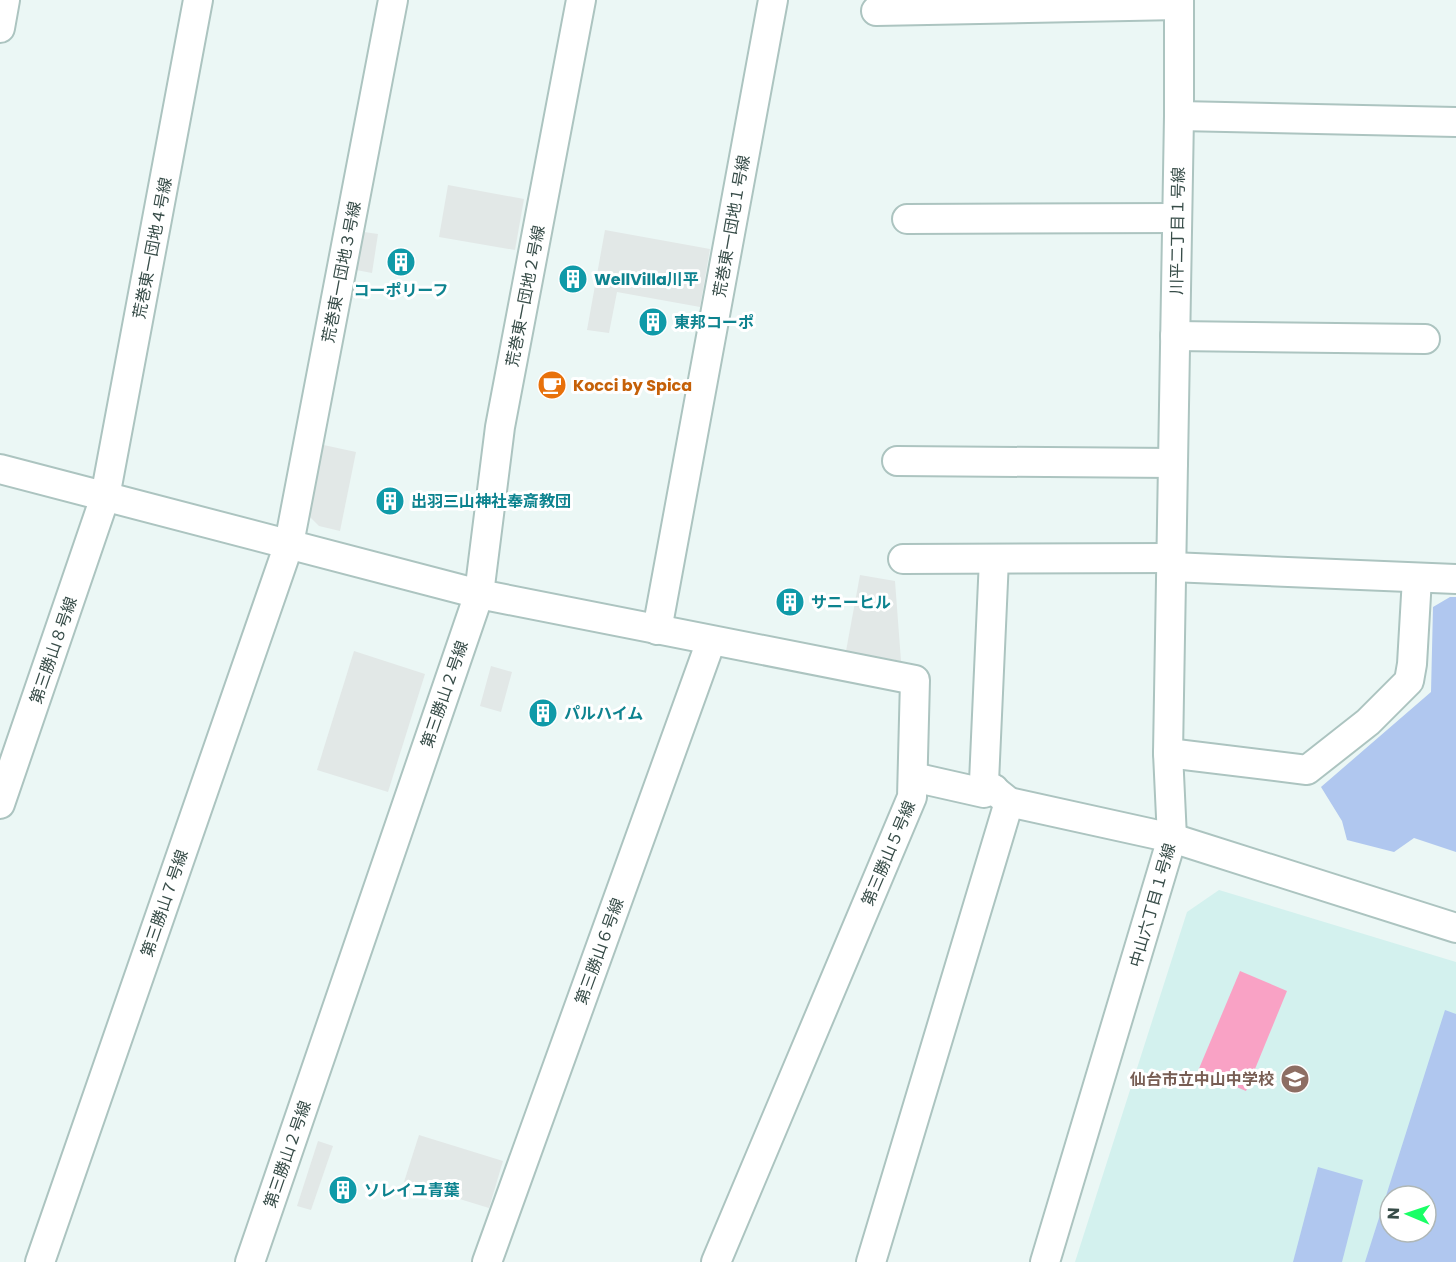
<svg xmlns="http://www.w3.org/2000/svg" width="1456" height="1262" font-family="Poppins,'Noto Sans JP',sans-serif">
  <rect width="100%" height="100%" fill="#ebf7f5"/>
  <!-- education -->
  <path fill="#d3f1ee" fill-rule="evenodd" d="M1219,890L1456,962V1262H1075L1187,912ZM1390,1196H1426V1232H1390Z"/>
  <!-- green -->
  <g fill="#b0c7ef" fill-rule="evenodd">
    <polygon points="1450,597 1456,597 1456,852 1414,838 1394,852 1347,840 1342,821 1321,787 1431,692 1433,607"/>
    <path d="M1445,1010L1456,1014V1262H1365ZM1390,1196H1426V1232H1390Z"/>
    <polygon points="1318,1167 1363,1180 1342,1262 1293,1262"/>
  </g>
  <!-- parking -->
  <g fill="#e2e8e7">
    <polygon points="448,185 524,199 515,250 439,237"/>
    <polygon points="605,230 710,249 700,307 617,292 609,333 587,330"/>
    <polygon points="357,231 378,234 372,273 351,269"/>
    <polygon points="319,444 356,452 340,531 319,526 305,512"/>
    <polygon points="860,575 895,581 901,661 846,651"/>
    <polygon points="354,651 425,674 388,792 317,770"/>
    <polygon points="491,666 512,672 501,712 480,706"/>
    <polygon points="419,1135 503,1161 489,1208 404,1182"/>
    <polygon points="318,1141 333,1146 311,1210 297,1206"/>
  </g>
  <!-- water -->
  <polygon fill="#f9a2c5" points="1240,971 1287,991 1246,1091 1198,1071"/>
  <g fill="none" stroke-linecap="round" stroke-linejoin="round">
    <!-- minor casing -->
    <g stroke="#acc4c0" stroke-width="32">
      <g id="minor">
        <polyline points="581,0 500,427 479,594 915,680 912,797 716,1262"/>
        <polyline points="876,11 1179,5"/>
        <polyline points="0,28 5,0"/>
        <polyline points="1179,116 1456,122"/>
        <polyline points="907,219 1177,218"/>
        <polyline points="1175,336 1425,339"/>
        <polyline points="897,461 1173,463"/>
        <polyline points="0,469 479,594 250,1262"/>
        <polyline points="903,559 1171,558"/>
        <polyline points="994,559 984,782 1009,802 1172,838 1456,928"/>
        <polyline points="1171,567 1456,579"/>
        <polyline points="657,630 773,0"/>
        <polyline points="1168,753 1307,770 1368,722 1409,681 1412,664 1417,578"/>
        <polyline points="913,777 984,793 994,789"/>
        <polyline points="0,804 105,497 198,0"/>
        <polyline points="40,1262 289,544 393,0"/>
        <polyline points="487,1262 711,641"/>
        <polyline points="871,1262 1009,802"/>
        <polyline points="1045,1262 1172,838 1168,753 1179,116 1179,0"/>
      </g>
    </g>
    <!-- minor -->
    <use href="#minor" stroke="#fff" stroke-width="28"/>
  </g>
  <!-- icons -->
  <defs>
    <g id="building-disc" transform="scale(1.5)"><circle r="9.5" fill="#0f9aa8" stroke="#fff"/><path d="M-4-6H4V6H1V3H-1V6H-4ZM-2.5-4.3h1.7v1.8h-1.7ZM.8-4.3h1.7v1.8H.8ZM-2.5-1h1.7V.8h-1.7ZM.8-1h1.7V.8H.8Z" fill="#fff"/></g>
    <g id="cafe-disc" transform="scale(1.5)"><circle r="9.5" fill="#e8710a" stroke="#fff"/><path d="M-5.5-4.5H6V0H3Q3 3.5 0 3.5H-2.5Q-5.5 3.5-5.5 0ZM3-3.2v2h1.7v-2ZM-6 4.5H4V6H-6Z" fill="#fff"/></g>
    <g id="school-disc" transform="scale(1.5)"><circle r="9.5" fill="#8d6e63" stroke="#fff"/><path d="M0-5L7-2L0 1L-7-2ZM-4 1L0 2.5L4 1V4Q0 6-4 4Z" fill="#fff"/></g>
  </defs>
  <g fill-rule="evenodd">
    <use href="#building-disc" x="401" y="262"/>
    <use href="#building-disc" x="573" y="279"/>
    <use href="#building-disc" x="653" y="322"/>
    <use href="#cafe-disc" x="552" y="385"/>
    <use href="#building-disc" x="390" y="501"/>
    <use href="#building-disc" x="790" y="602"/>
    <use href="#building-disc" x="543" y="713"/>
    <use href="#school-disc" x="1295" y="1079"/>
    <use href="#building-disc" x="343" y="1190"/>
  </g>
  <g text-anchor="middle" stroke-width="6" stroke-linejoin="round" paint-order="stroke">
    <!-- street labels -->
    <g font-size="16" fill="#374c48" stroke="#fff">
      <text transform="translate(731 226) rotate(-80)" y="6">荒巻東一団地１号線</text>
      <text transform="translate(1177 231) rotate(-89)" y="6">川平二丁目１号線</text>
      <text transform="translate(152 248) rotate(-79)" y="6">荒巻東一団地４号線</text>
      <text transform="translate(341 272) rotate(-79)" y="6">荒巻東一団地３号線</text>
      <text transform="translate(525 296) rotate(-79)" y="6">荒巻東一団地２号線</text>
      <text transform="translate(53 650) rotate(-71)" y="6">第三勝山８号線</text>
      <text transform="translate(444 694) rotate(-71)" y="6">第三勝山２号線</text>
      <text transform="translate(888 853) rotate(-67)" y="6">第三勝山５号線</text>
      <text transform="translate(164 903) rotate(-71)" y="6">第三勝山７号線</text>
      <text transform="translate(1152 905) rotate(-74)" y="6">中山六丁目１号線</text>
      <text transform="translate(599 951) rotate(-70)" y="6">第三勝山６号線</text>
      <text transform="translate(287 1154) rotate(-71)" y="6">第三勝山２号線</text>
    </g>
    <!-- culture labels -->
    <g font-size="16" font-weight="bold" fill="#0d838f" stroke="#fff" text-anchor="start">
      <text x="594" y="285">WellVilla川平</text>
      <text x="401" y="296" text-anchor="middle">コーポリーフ</text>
      <text x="674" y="328">東邦コーポ</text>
      <text x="411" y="507">出羽三山神社奉斎教団</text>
      <text x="811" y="608">サニーヒル</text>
      <text x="564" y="719">パルハイム</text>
      <text x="364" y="1196">ソレイユ青葉</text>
    </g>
    <!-- food labels -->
    <g font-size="16" font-weight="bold" fill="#c56008" stroke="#fff" text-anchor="start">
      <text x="573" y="391">Kocci by Spica</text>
    </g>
    <!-- education labels -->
    <g font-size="16" font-weight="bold" fill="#785e54" stroke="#fff" text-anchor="end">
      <text x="1274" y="1085">仙台市立中山中学校</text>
    </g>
  </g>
  <!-- north arrow -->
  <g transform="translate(1408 1214) rotate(272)"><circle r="28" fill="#ffffff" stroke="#afb7b6" stroke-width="1.5"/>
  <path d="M0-4.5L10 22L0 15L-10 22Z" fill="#19ff66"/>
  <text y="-9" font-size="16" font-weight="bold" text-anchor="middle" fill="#374c48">N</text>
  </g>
</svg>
